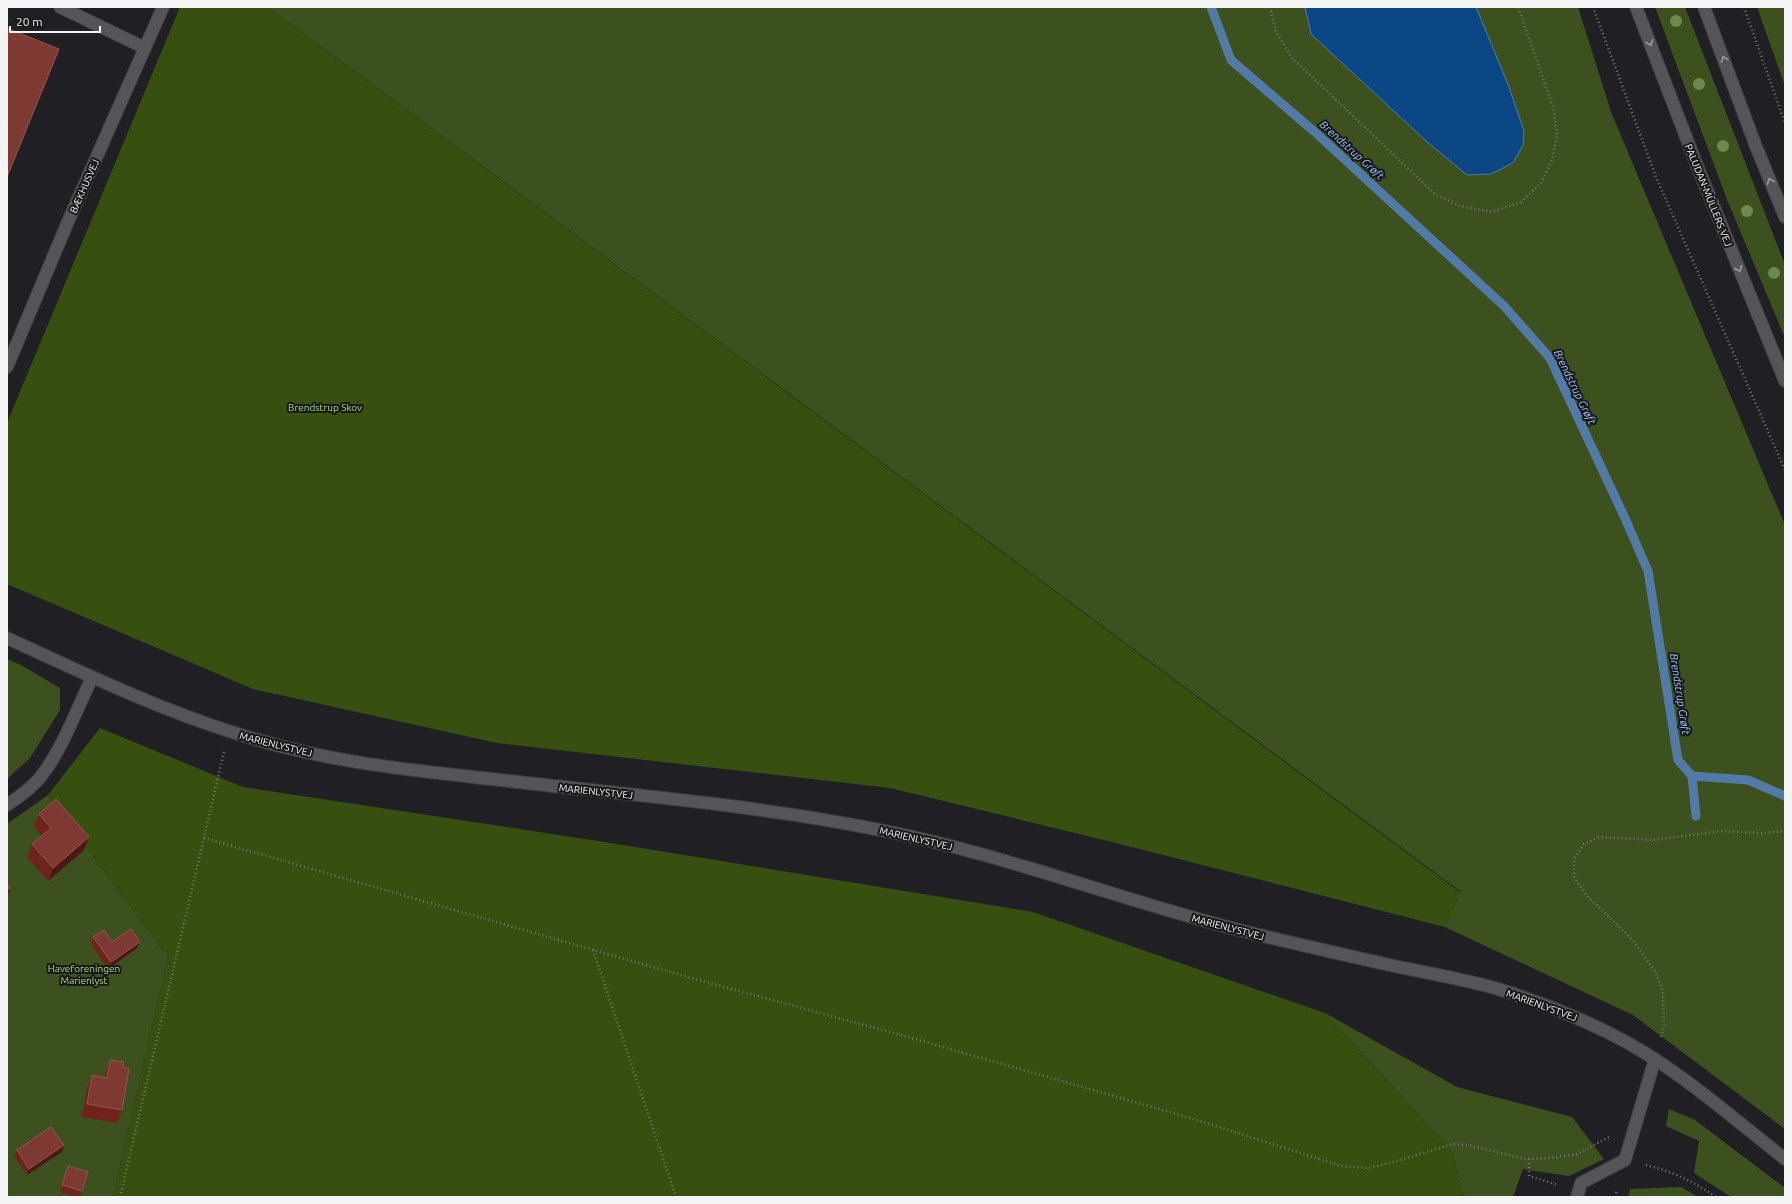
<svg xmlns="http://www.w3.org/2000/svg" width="1792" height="1204" font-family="Ubuntu,sans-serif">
  <rect width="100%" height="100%" fill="#202024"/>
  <!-- green -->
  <g fill="#3c511e">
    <polygon points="268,7 1578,7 1611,112 1785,525 1785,1129 1633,1015 1445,927 1461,892"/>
    <polygon points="1655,7 1685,7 1785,265 1785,338 1728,202"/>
    <polygon points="1757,7 1785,7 1785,86"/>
    <polygon points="7,659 21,665 60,688 60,710 30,758 7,779"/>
    <polygon points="48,795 168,957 113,1197 7,1197 7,824"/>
    <polygon points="1325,1013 1457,1087 1572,1117 1604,1159 1569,1176 1523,1169 1513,1197 1464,1197 1451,1150"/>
    <polygon points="1669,1109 1695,1120 1785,1188 1785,1197 1731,1197 1694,1173 1699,1141 1666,1126"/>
    <polygon points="1681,1187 1698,1197 1628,1197 1630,1189"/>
  </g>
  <!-- forest -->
  <g fill="#37500f">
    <polygon points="180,7 268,7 1461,893 1445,927 1108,841 890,788 497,743 253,689 7,584 7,423"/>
    <polygon points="100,728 243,787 598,841 1033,912 1325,1013 1451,1150 1464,1197 113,1197 168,957 48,795"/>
  </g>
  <!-- water -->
  <polygon fill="#0b4784" stroke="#517ba6" points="1305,7 1476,7 1509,87 1524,131 1523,145 1513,163 1491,174 1467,175 1426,141 1311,34"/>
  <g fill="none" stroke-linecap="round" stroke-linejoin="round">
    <!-- stream -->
    <g stroke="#517ba6" stroke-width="9">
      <polyline points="1211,7 1231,60 1316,133 1504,306 1550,358 1624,516 1648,571 1678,760 1692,776 1748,780 1785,796"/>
      <polyline points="1692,776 1696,816"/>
    </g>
    <!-- minor casing -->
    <g stroke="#3d3d40" stroke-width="14">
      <g id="minor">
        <polyline points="60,7 145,48"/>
        <polyline points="1636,7 1696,163 1785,381"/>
        <polyline points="1704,7 1755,144 1785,217"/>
        <polyline points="7,367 67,224 163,7"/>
        <path d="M7,638C104,683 200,729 305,752C367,766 429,772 492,779C619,794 749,804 875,829C1002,853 1122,901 1247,932C1296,944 1345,955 1394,966C1428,973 1462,979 1495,988C1534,1000 1573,1015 1609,1033C1674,1065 1729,1115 1785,1159"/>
        <path d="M7,805C20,796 33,787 42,775C63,748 77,708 92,678"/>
        <polyline points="1577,1197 1581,1183 1625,1160 1655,1059"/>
      </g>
    </g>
    <!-- path -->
    <g stroke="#76767a" stroke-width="2.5" stroke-dasharray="1 3" stroke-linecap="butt">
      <polyline points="1270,7 1276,32 1292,58 1435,194 1460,206 1492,212 1521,202 1541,183 1552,160 1557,135 1554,110 1518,7"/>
      <polyline points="1593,7 1656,177 1785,470"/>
      <polyline points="1744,7 1785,123"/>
      <polyline points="204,838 677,974 908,1037 1114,1096 1197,1120 1341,1166 1368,1168 1390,1163 1453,1144 1468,1145 1525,1159 1550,1158 1577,1154 1609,1137"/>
      <polyline points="593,950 676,1197"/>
      <polyline points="1661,1037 1664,1027 1663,991 1656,973 1632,939 1586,895 1574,877 1574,859 1584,844 1599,837 1653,840 1721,831 1763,833 1785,831"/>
      <polyline points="1529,1159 1529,1176 1558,1185"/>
      <path d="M1646,1165C1674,1172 1692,1181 1716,1197"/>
      <polyline points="120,1197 224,752"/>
      <polyline points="1615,1197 1617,1190"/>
    </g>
    <!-- minor -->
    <use href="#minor" stroke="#555559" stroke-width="12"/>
  </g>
  <!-- trees -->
  <g fill="#6e884e">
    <circle cx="1676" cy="21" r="6"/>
    <circle cx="1699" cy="84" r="6"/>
    <circle cx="1723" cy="146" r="6"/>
    <circle cx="1747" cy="211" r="6"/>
    <circle cx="1774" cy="273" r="6"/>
  </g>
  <!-- wall -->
  <g fill="#70231b">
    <polygon points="39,814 84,850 48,881 27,857 32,844 42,836 34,827"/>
    <polygon points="93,937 112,942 137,948 108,969 91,944"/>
    <polygon points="110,1060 123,1067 122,1110 118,1123 82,1117 87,1088 92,1075 105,1078 105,1073"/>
    <polygon points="64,1145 62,1152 27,1175 14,1156 17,1150"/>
    <polygon points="68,1166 88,1172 80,1197 76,1197 60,1192"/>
  </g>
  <!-- shaded-wall -->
  <g fill="#4a1815">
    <polygon points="59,49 50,74 7,179 7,177"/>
    <polygon points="89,837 84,850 48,881 53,868"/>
    <polygon points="10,888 8,895 7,895 7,890"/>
    <polygon points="140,942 137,948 108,969 111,962"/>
    <polygon points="64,1145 62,1152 27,1175 29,1169"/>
  </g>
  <!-- building -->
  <g fill="#7e3933" stroke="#915652">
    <polygon points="7,28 59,49 7,177"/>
    <polygon points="56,799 89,837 53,868 32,844 51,828 39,814"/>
    <polygon points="7,884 10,888 7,890"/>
    <polygon points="131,929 140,942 111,962 93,937 104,930 112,942"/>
    <polygon points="110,1060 124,1062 123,1067 129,1069 122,1110 87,1104 92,1075 107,1078"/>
    <polygon points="51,1127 64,1145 29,1169 17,1150"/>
    <polygon points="68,1166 88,1172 82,1191 62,1185"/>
  </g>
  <!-- one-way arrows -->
  <defs><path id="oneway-chevron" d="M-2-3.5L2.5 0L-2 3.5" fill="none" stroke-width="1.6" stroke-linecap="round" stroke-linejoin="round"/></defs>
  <g stroke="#9d9da0">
    <use href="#oneway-chevron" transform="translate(1650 43) rotate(69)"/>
    <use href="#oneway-chevron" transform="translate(1724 59) rotate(-110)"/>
    <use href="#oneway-chevron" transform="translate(1770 181) rotate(-112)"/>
    <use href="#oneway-chevron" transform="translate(1739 269) rotate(68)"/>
  </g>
  <g text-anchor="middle" stroke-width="4" stroke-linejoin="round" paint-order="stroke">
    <!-- street labels -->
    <g font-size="10" fill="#f4f4f6" stroke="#17171a">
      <text transform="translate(84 186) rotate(-66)" y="4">BÆKHUSVEJ</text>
      <text transform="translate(1709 195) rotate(68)" y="4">PALUDAN-MÜLLERS VEJ</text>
      <text transform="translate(276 744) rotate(14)" y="4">MARIENLYSTVEJ</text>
      <text transform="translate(596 791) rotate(6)" y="4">MARIENLYSTVEJ</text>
      <text transform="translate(916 838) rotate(13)" y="4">MARIENLYSTVEJ</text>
      <text transform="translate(1228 927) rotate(15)" y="4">MARIENLYSTVEJ</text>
      <text transform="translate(1542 1005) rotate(20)" y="4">MARIENLYSTVEJ</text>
    </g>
    <!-- park labels -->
    <g font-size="10" fill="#addd70" stroke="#17171a">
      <text x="325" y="411">Brendstrup Skov</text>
      <text x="84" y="972">Haveforeningen<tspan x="84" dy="12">Marienlyst</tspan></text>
    </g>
    <!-- water labels -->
    <g font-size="11" font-style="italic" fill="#9ec9ff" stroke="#17171a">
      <text transform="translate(1352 150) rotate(42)" y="4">Brendstrup Grøft</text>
      <text transform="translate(1575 387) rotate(64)" y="4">Brendstrup Grøft</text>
      <text transform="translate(1680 694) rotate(81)" y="4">Brendstrup Grøft</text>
    </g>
  </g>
  <!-- border -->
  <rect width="1792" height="1204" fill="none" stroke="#f4f4f6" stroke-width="16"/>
  <!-- scale -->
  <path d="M10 26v6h90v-6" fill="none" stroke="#f4f4f6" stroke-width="2"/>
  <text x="16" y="26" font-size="12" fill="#f4f4f6" stroke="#17171a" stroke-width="3" paint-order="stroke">20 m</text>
</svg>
